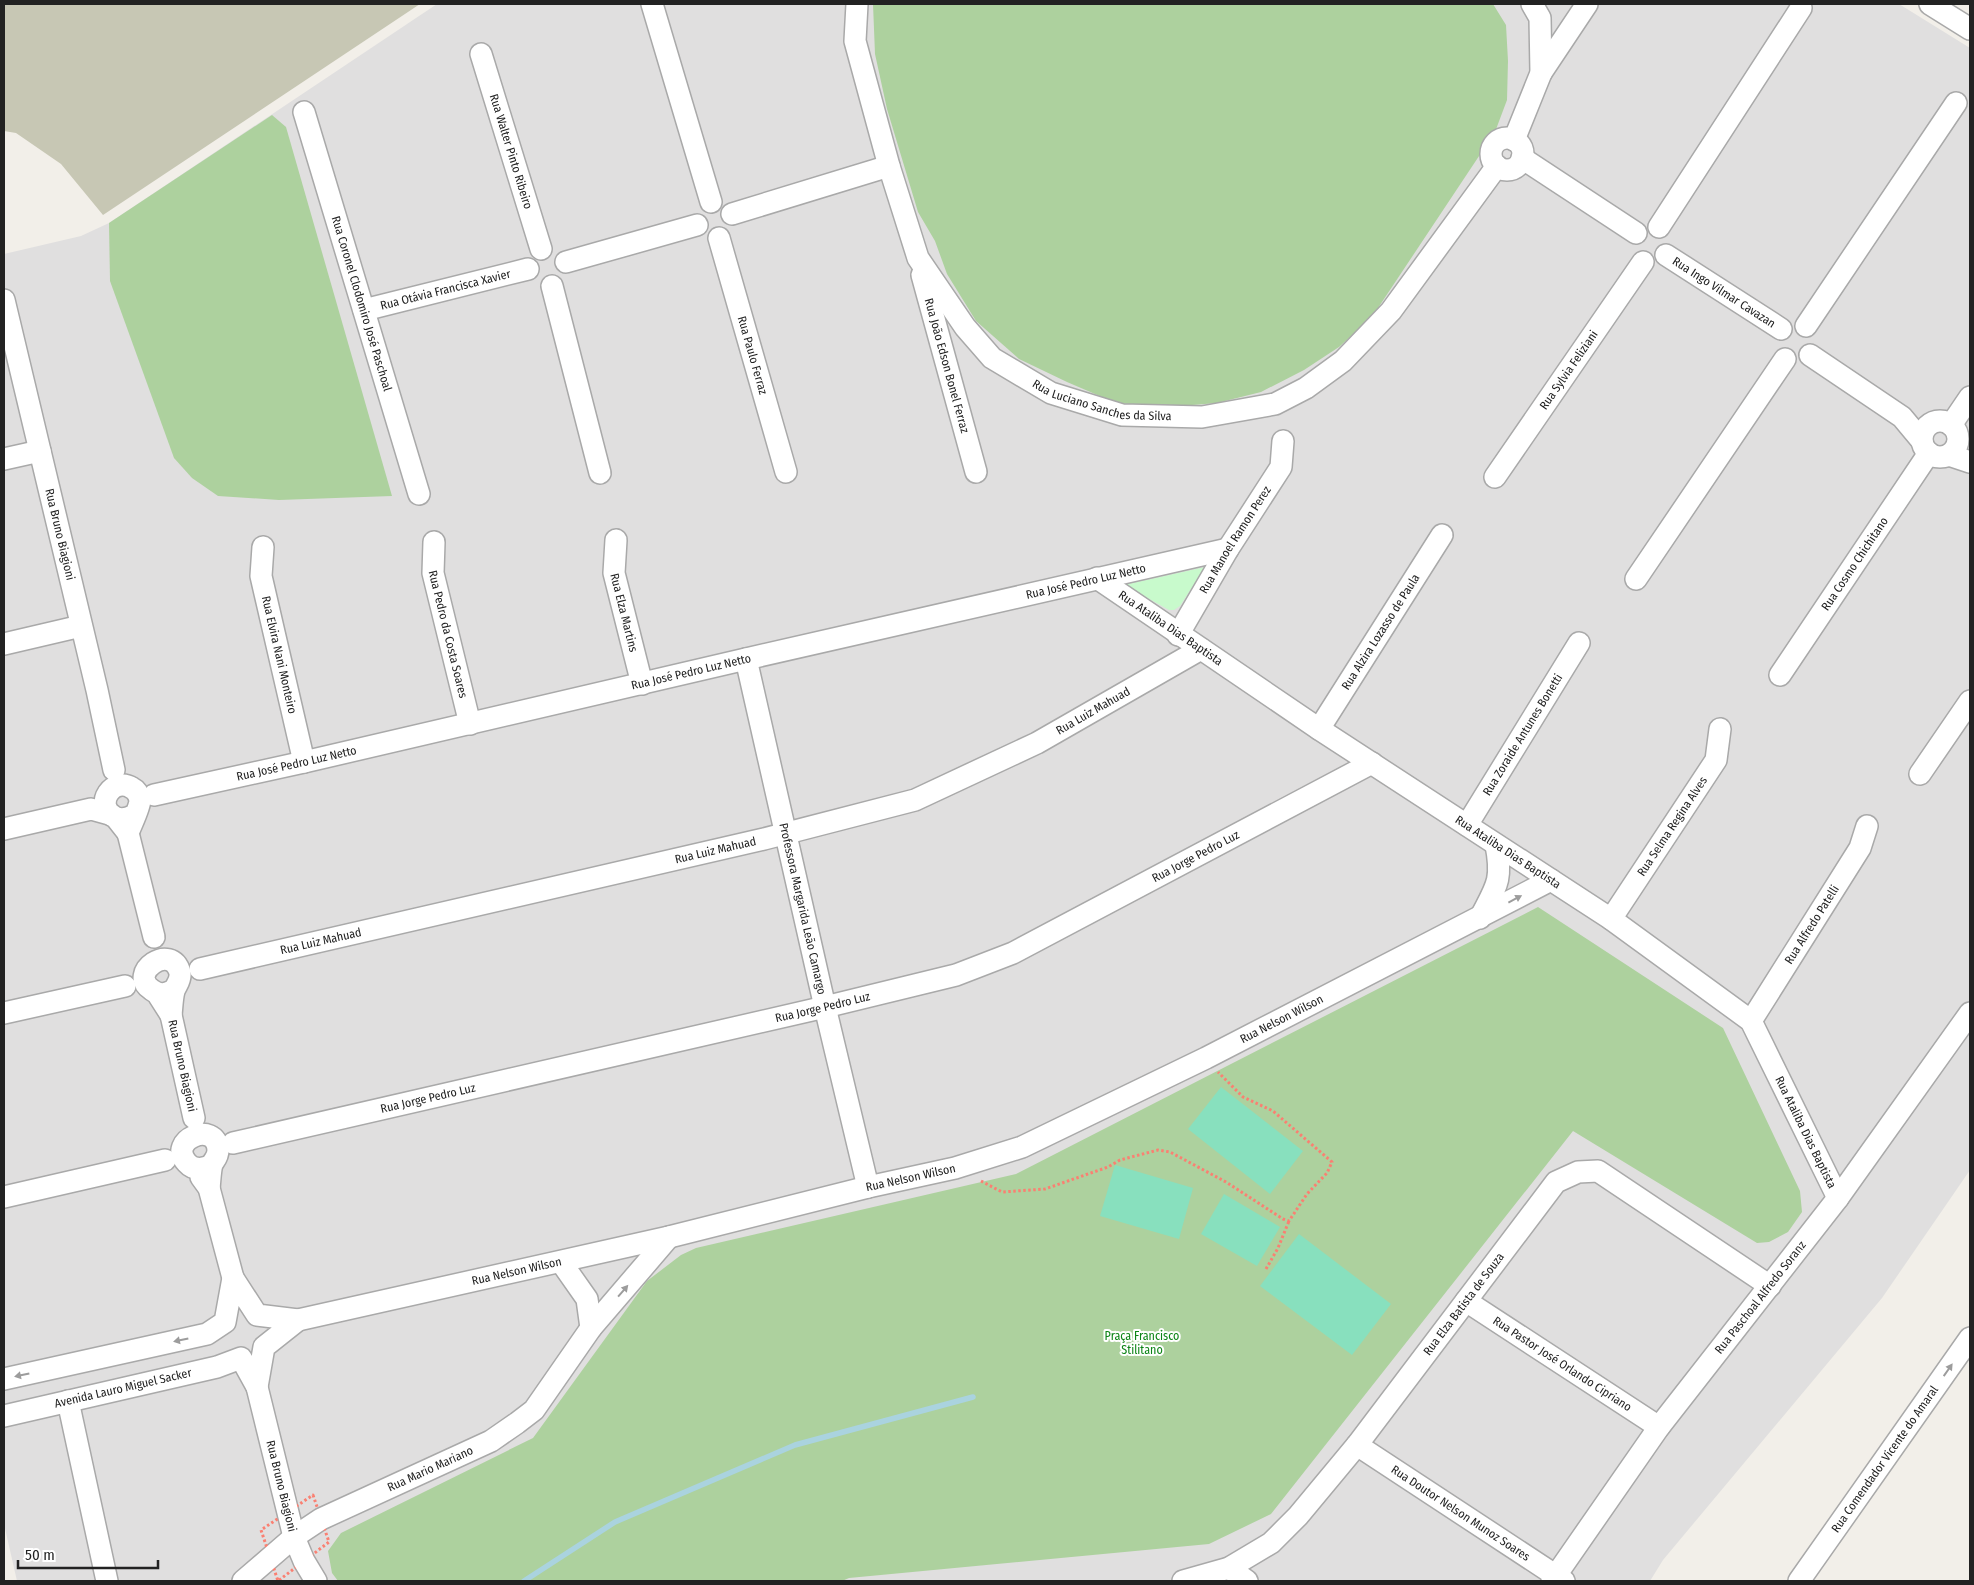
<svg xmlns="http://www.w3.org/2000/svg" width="1974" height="1585" font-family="'Fira Sans Condensed',sans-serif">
  <rect width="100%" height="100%" fill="#f2efe9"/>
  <!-- residential -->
  <polygon fill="#e0dfdf" points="437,4 1899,4 1970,48 1970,1170 1882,1298 1663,1560 1650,1581 17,1581 4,1524 4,254 81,236 109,223"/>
  <!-- construction -->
  <polygon fill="#c7c7b4" points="4,4 420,4 103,215 61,164 16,133 4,131"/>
  <!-- forest -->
  <g fill="#add19e">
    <polygon points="873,4 1493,4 1506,25 1508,61 1507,100 1495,132 1372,317 1339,347 1304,370 1261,392 1217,403 1168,407 1116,403 1067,382 1019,359 976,321 947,274 935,241 918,212 887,109 875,54"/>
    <polygon points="272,115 286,127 392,496 279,500 218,496 192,478 174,458 110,281 109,223"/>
    <polygon points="1538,907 1723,1028 1800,1191 1802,1212 1788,1232 1769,1242 1757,1243 1573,1131 1271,1514 1209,1544 849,1578 842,1581 338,1581 332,1573 328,1551 341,1533 533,1438 647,1281 681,1255 696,1248 1016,1174"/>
  </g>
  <!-- park -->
  <polygon fill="#c8facc" points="1205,567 1180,606 1174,610 1169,610 1124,585"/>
  <!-- pitch -->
  <g fill="#88e0be">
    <polygon points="1221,1087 1303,1151 1270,1194 1188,1129"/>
    <polygon points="1115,1165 1193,1188 1179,1239 1100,1216"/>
    <polygon points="1224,1194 1280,1227 1257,1266 1201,1234"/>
    <polygon points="1299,1234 1391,1304 1352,1355 1260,1286"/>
  </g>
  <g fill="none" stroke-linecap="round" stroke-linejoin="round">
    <!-- stream -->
    <polyline stroke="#aad3df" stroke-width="5.5" points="524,1581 615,1522 795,1445 973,1397"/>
    <!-- minor casing -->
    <g stroke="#a9a9a9" stroke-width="24">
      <g id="minor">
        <polyline points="652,4 711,202"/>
        <path id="s1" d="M857,4L855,41L889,166L918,258L965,327L992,358L1051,393L1122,415L1202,417L1275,404L1306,388L1343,361L1391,311L1497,166"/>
        <polyline points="1930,4 1970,29"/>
        <path id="s2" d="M481,54L541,249"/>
        <polyline points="1541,73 1587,4"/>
        <path id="s3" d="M304,112L419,494"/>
        <circle cx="1507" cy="154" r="16"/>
        <polyline points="1514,140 1541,73 1540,18 1532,4"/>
        <polyline points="1522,158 1636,233"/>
        <polyline points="732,214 889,166"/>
        <polyline points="1659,227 1801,8"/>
        <path id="s4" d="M719,238L786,472"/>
        <path id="s5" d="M1666,255L1781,329"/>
        <polyline points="566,262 697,225"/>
        <path id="s6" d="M922,275L976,472"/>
        <polyline points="552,286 600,473"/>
        <path id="s7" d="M4,300L97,690L114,770"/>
        <path id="s8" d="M364,310L528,269"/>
        <polyline points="1806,326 1956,103"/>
        <polyline points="1810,355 1902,417 1922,441"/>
        <circle cx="1940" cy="439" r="18"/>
        <polyline points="1951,425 1970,397"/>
        <polyline points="1949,455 1970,462"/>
        <polyline points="4,459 40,451"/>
        <path id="s9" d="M1495,477L1643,262"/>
        <path id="s10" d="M616,540L614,573L642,684"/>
        <path id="s11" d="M434,542L433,573L470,724"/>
        <path id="s12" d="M263,547L261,576L304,762"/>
        <path id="s13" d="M1097,578L1319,729L1611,919L1751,1021L1838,1198"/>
        <polyline points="1636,579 1785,359"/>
        <path id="s14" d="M1178,635L1228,549L1281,467L1283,441"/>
        <polyline points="4,644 81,626"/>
        <path id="s15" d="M746,659L825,1007L868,1187"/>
        <path id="s16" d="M1780,675L1929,453"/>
        <path id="s17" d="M1319,729L1442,535"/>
        <polyline points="1920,774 1970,701"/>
        <path id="s18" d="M154,795L304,762L746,659L1228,549"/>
        <path d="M117,819L128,833C131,825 140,807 140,800C139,795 136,790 132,788C113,776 94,804 113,816C120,821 127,819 134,815"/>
        <path id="s19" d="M1467,825L1579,643"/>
        <polyline points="4,829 91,809 109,814"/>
        <polyline points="128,833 154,937"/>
        <path d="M1480,918C1496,887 1503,881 1496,845"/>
        <path id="s20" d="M1611,919L1716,760L1720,729"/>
        <path id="s21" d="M200,969L764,839L915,800L1037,743L1201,649"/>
        <path d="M157,993L171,1015C172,1007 172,998 174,991C176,985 181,981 180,973C172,941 126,973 152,990C160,996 166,994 174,990"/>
        <polyline points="4,1013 125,986"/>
        <path id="s22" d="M171,1015L194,1118"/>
        <path id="s23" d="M1751,1021L1860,848L1867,826"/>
        <path id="s24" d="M233,1143L825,1007L956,975L1013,953L1372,763"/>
        <polyline points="201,1177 209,1188 233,1278"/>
        <path d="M209,1188C210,1181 210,1171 212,1164C215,1159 218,1157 218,1150C216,1119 166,1140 187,1163C194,1171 204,1169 212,1165"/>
        <polyline points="4,1197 165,1160"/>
        <polyline points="561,1262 587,1299 591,1328"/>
        <path id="s25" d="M1466,1301L1659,1427"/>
        <path id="s26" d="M298,1320L669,1237L868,1187L955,1168L1022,1147L1206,1058L1551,880"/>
        <polyline points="4,1379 207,1334 225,1322 233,1278 257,1315 298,1320 264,1347 257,1387 241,1358 217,1367 4,1416"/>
        <path id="s27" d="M257,1387L294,1537L304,1561L316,1581"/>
        <polyline points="68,1401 107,1581"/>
        <path id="s28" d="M1357,1445L1564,1581"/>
        <polyline points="1229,1568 1247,1581"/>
        <path id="s29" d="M243,1581L294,1537L321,1519L491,1441L517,1423L534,1410L591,1328L669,1237"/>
        <path id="s30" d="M1183,1581L1229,1568L1271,1543L1298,1516L1357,1445L1556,1182L1578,1172L1598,1171L1770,1286"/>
        <path id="s31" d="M1552,1581L1659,1427L1838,1198L1970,1013"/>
        <path id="s32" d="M1799,1581L1970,1338"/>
      </g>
    </g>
    <!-- path -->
    <g stroke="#fa8072" stroke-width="3" stroke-dasharray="2.5 2.5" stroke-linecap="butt">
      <polyline points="981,1181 1002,1192 1045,1189 1108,1167 1120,1160 1158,1150 1170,1152 1226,1182 1283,1219 1289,1221 1307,1194 1327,1173 1332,1162 1273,1111 1243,1097 1218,1072"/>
      <polyline points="1266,1269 1278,1248 1289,1221"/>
      <polygon points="313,1495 329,1542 278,1581 261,1530"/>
    </g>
    <!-- minor -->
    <use href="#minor" stroke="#fff" stroke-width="21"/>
  </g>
  <!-- one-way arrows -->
  <defs><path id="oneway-solid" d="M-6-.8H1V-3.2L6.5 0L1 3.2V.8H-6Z" transform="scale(1.25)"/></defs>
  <g fill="#9c9c9c">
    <use href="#oneway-solid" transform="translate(1515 899) rotate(-28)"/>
    <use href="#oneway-solid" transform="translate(623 1291) rotate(-49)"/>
    <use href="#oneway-solid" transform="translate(181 1340) rotate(168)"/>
    <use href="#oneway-solid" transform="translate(1948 1370) rotate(-55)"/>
    <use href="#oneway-solid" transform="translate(22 1375) rotate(168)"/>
  </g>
  <g text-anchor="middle" stroke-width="4" stroke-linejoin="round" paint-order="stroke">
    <!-- street labels -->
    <g font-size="12" fill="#222" stroke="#fff">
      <text dy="4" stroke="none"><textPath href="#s2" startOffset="102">Rua Walter Pinto Ribeiro</textPath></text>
      <text dy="4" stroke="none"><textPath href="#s8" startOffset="84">Rua Otávia Francisca Xavier</textPath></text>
      <text dy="4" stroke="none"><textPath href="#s5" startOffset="69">Rua Ingo Vilmar Cavazan</textPath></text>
      <text dy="4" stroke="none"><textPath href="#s3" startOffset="200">Rua Coronel Clodomiro José Paschoal</textPath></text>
      <text dy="4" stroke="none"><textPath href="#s4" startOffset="122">Rua Paulo Ferraz</textPath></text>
      <text dy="4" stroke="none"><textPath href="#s6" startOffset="94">Rua João Edson Bonel Ferraz</textPath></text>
      <text dy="4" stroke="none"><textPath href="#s9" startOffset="130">Rua Sylvia Feliziani</textPath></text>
      <text dy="4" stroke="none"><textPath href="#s1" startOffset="508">Rua Luciano Sanches da Silva</textPath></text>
      <text dy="4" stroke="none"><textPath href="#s7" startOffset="241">Rua Bruno Biagioni</textPath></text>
      <text dy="4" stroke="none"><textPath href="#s14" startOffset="111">Rua Manoel Ramon Perez</textPath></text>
      <text dy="4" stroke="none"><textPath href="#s16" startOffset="134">Rua Cosmo Chichitano</textPath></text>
      <text dy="4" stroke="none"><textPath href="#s18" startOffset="956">Rua José Pedro Luz Netto</textPath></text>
      <text dy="4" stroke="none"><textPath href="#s10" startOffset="74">Rua Elza Martins</textPath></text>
      <text dy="4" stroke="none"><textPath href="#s13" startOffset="89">Rua Ataliba Dias Baptista</textPath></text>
      <text dy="4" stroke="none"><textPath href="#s17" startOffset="115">Rua Alzira Lozasso de Paula</textPath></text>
      <text dy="4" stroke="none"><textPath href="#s11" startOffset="94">Rua Pedro da Costa Soares</textPath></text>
      <text dy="4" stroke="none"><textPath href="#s12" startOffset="110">Rua Elvira Nani Monteiro</textPath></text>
      <text dy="4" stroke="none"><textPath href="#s18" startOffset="551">Rua José Pedro Luz Netto</textPath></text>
      <text dy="4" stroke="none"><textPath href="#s21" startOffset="934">Rua Luiz Mahuad</textPath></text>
      <text dy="4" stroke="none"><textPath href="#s19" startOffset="106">Rua Zoraide Antunes Bonetti</textPath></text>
      <text dy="4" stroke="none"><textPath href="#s18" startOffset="146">Rua José Pedro Luz Netto</textPath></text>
      <text dy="4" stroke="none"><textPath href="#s20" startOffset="111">Rua Selma Regina Alves</textPath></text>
      <text dy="4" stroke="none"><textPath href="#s21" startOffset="529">Rua Luiz Mahuad</textPath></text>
      <text dy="4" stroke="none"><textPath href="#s13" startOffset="494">Rua Ataliba Dias Baptista</textPath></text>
      <text dy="4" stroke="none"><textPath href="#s24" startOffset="1010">Rua Jorge Pedro Luz</textPath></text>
      <text dy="4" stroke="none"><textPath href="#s15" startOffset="256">Professora Margarida Leão Camargo</textPath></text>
      <text dy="4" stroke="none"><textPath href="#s23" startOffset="114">Rua Alfredo Patelli</textPath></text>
      <text dy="4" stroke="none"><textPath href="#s21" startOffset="124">Rua Luiz Mahuad</textPath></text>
      <text dy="4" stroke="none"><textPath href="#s24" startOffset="605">Rua Jorge Pedro Luz</textPath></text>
      <text dy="4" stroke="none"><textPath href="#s26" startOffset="1034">Rua Nelson Wilson</textPath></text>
      <text dy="4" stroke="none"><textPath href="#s22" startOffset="52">Rua Bruno Biagioni</textPath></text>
      <text dy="4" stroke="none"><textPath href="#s24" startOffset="200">Rua Jorge Pedro Luz</textPath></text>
      <text dy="4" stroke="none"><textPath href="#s13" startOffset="914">Rua Ataliba Dias Baptista</textPath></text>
      <text dy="4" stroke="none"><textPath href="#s26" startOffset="629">Rua Nelson Wilson</textPath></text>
      <text dy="4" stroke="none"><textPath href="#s26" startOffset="224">Rua Nelson Wilson</textPath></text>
      <text dy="4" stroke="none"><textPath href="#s31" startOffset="352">Rua Paschoal Alfredo Soranz</textPath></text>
      <text dy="4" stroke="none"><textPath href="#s30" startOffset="404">Rua Elza Batista de Souza</textPath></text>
      <text dy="4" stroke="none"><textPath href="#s25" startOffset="115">Rua Pastor José Orlando Cipriano</textPath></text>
      <text transform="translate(123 1388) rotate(-13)" y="4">Avenida Lauro Miguel Sacker</text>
      <text dy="4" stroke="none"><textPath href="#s32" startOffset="149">Rua Comendador Vicente do Amaral</textPath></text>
      <text dy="4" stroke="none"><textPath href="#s29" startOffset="220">Rua Mario Mariano</textPath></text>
      <text dy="4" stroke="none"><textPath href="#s27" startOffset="102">Rua Bruno Biagioni</textPath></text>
      <text dy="4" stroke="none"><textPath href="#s28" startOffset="124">Rua Doutor Nelson Munoz Soares</textPath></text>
    </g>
    <!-- park labels -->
    <g font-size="12" fill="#0c8416" stroke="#fff">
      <text x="1142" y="1340">Praça Francisco<tspan x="1142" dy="14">Stilitano</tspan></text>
    </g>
  </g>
  <!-- border -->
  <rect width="1974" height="1585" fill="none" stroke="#222222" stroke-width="10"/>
  <!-- scale -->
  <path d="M18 1560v8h140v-8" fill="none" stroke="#222222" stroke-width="2.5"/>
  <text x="25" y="1560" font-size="15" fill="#222222" stroke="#ffffff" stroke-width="4" paint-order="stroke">50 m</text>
</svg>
